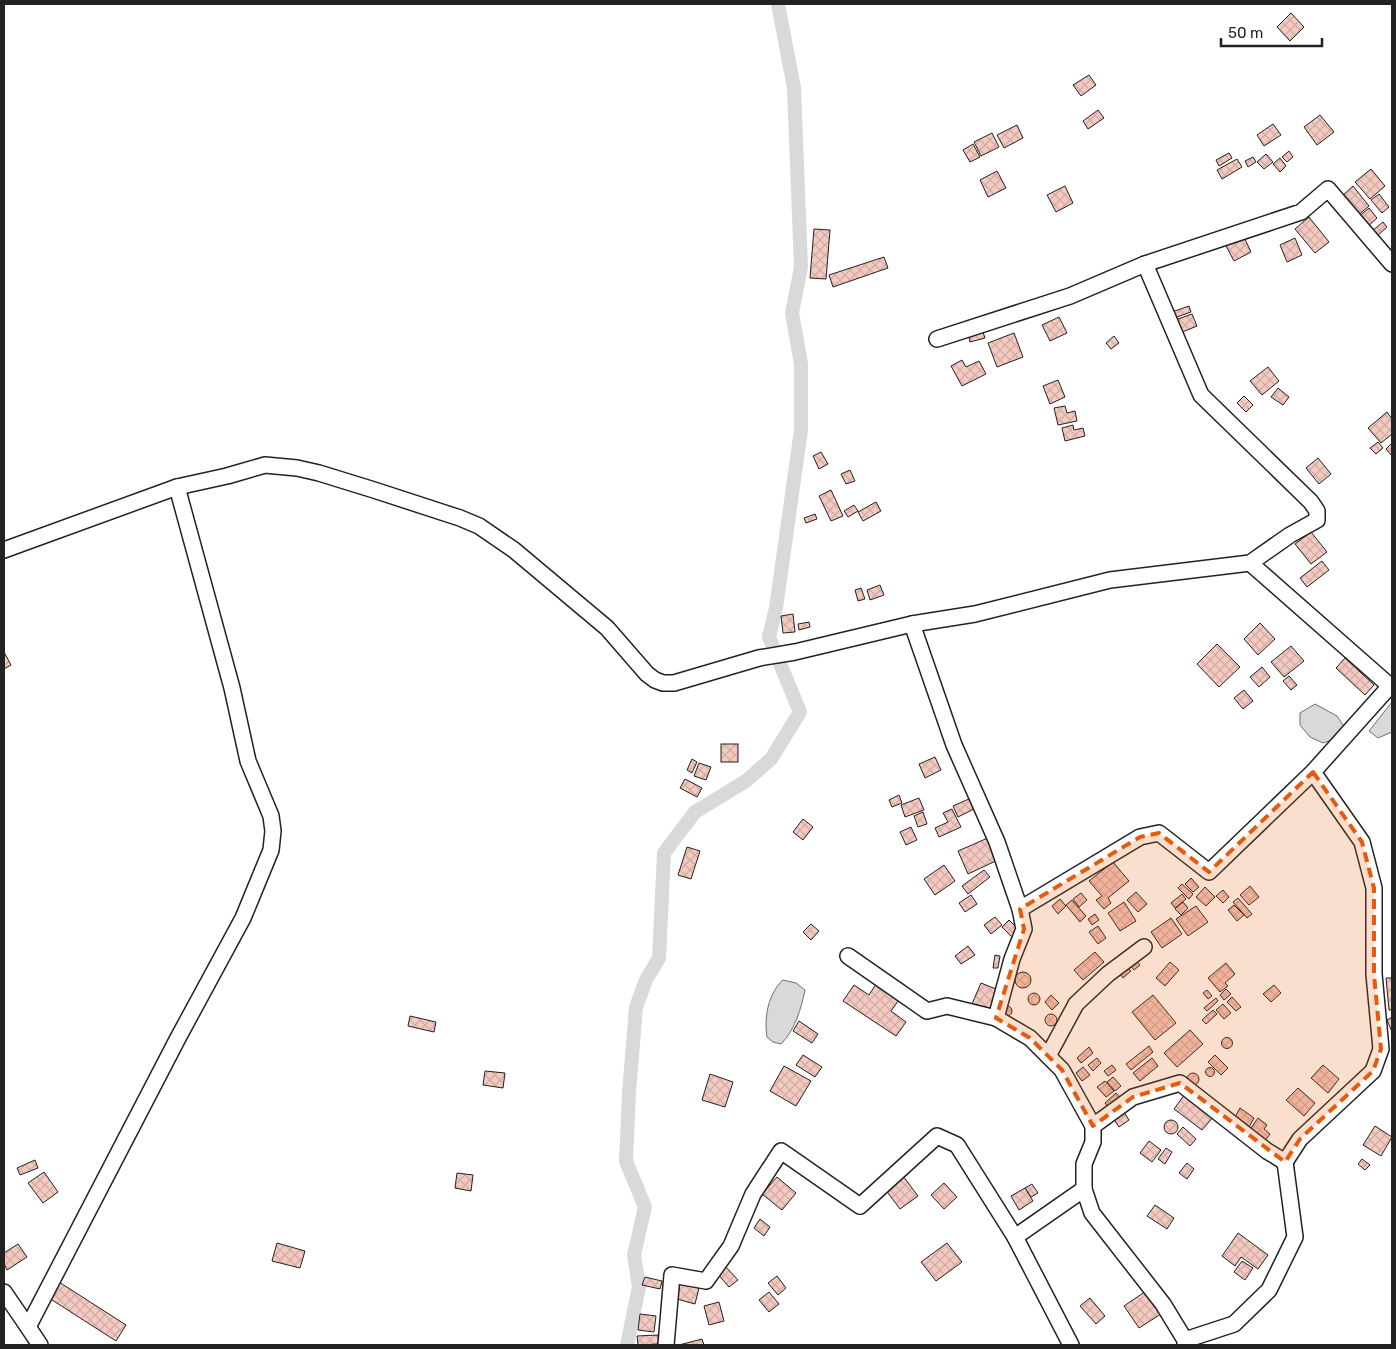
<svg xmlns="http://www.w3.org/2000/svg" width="1396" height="1349" font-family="Rubik,sans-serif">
  <defs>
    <pattern id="building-cross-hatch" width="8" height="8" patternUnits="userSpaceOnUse" patternTransform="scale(1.25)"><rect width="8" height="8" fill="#f3c9c0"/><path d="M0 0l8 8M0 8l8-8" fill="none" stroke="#d0aca5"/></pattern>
  </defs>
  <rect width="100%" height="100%" fill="#fff"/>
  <!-- water -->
  <g fill="#d9d9d9" stroke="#6f6f6f">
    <polygon points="1392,702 1392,732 1378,738 1369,731"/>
    <polygon points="1315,704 1337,716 1345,728 1335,739 1323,743 1310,737 1300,725 1300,713"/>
    <path d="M783,980L796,983L805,990C801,1009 795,1030 781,1044L773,1042L767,1037C764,1017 768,994 783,980Z"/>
  </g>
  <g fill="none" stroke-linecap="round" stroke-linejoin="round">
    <!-- canal -->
    <polyline stroke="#d9d9d9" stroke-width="14" points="627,1345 639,1287 634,1255 645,1207 626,1161 629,1093 636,1007 646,980 659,958 664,853 695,812 746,781 771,759 800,712 769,637 776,608 801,430 801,364 792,313 801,267 794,88 778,4"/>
  </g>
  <!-- building -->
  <g fill="url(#building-cross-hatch)" stroke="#222">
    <polygon points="1291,13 1304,27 1290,41 1277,27"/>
    <polygon points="1089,75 1096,85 1081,96 1073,85"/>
    <polygon points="1098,110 1104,118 1088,129 1083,121"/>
    <polygon points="1320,115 1334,132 1317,145 1304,127"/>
    <polygon points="1273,124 1281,135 1264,146 1257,135"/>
    <polygon points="1017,125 1023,138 1004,148 997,135"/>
    <polygon points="992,133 999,147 981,156 974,142"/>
    <polygon points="973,144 980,157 970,162 963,150"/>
    <polygon points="1289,151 1293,157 1287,162 1282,157"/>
    <polygon points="1229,153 1232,158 1219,166 1216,160"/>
    <polygon points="1266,154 1273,162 1264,169 1257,162"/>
    <polygon points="1253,157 1256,162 1248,167 1245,161"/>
    <polygon points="1280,158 1286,166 1280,172 1273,164"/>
    <polygon points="1237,159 1242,167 1222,179 1217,170"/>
    <polygon points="1371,169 1385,186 1370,199 1355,182"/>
    <polygon points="997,171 1006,188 988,197 980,180"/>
    <polygon points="1065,186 1073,203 1056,212 1047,195"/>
    <polygon points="1353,186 1369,206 1357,216 1341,197"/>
    <polygon points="1379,194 1389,207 1382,213 1371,200"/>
    <polygon points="1369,208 1377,218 1366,228 1357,218"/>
    <polygon points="1309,217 1329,242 1315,253 1295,229"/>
    <polygon points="1383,222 1387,227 1376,237 1372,231"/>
    <polygon points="814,229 830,230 826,279 810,278"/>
    <polygon points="1243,235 1251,252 1234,261 1225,244"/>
    <polygon points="1295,238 1302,255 1287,262 1280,245"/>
    <polygon points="884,257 888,268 833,287 829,275"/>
    <polygon points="1189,306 1191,312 1174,318 1172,312"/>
    <polygon points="1192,314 1197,326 1180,333 1175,320"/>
    <polygon points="1059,317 1067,333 1050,341 1042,325"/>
    <polygon points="982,329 985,338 970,342 968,333"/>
    <polygon points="1014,333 1023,357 997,367 988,343"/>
    <polygon points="1114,336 1119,343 1111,349 1106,343"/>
    <polygon points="962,360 966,367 979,361 986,374 962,386 951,366"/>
    <polygon points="1268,367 1279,381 1262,395 1250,381"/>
    <polygon points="1058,380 1065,397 1050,404 1043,386"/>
    <polygon points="1278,388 1289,397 1283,405 1271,397"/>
    <polygon points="1244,396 1253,405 1246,412 1237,403"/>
    <polygon points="1065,406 1067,413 1075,411 1077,421 1058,425 1054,408"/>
    <polygon points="1387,412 1392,419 1392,434 1381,443 1368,428"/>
    <polygon points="1073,425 1074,430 1083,428 1085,436 1065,441 1062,428"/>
    <polygon points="1378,442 1383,448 1376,454 1370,448"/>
    <polygon points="1392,443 1392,456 1386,449"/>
    <polygon points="821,452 828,464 819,469 813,456"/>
    <polygon points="1318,458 1331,474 1319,484 1306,468"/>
    <polygon points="850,470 855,481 846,484 841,474"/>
    <polygon points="831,490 843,516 831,521 819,496"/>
    <polygon points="876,502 881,511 863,521 858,512"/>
    <polygon points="854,505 858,511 848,517 844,511"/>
    <polygon points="815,514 817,519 806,523 804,518"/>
    <polygon points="1311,532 1327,552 1311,564 1295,544"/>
    <polygon points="1322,561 1329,570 1307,587 1300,578"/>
    <polygon points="880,585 884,595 870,600 867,590"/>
    <polygon points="861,588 865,599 858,601 855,590"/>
    <polygon points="793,614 795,632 783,633 781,616"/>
    <polygon points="809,622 810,627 799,630 798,624"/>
    <polygon points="1260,623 1275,639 1258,655 1244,639"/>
    <polygon points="1217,644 1240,667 1219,687 1197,664"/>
    <polygon points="1291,646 1304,661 1284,677 1271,662"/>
    <polygon points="4,652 11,665 4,669"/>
    <polygon points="1345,658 1374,685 1365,695 1336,668"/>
    <polygon points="1262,667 1270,677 1259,687 1250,677"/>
    <polygon points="1289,676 1297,685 1291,690 1283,681"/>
    <polygon points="1244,690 1253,701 1243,709 1234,698"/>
    <rect x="721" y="744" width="17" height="18"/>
    <polygon points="935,757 941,770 925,778 919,764"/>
    <polygon points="692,759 697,762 692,773 687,770"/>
    <polygon points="699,763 711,767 706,780 694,776"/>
    <polygon points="685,779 702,788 697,797 680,788"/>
    <polygon points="899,795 902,803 892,807 889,800"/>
    <polygon points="919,798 924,810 905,817 901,805"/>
    <polygon points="971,798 976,808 958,817 953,806"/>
    <polygon points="952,809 961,827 939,837 935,828 948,822 943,813"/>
    <polygon points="923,812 927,824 918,827 914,816"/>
    <polygon points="803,819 813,827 803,840 793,832"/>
    <polygon points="911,827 917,840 906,845 900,832"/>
    <polygon points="990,837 1000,859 968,874 958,851"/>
    <polygon points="687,847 700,851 691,879 678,875"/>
    <polygon points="1113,862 1129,881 1108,898 1111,903 1104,909 1096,900 1102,896 1089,881"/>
    <polygon points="944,865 955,881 935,895 924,879"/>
    <polygon points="984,870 990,877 968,894 962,886"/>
    <polygon points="1191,878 1199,887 1193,892 1185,884"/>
    <polygon points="1182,884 1193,894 1189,899 1178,888"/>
    <polygon points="1250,886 1259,897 1249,905 1240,895"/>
    <polygon points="1205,887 1215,897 1206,906 1196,897"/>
    <polygon points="1223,890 1229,897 1223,903 1216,896"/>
    <polygon points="1136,892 1147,904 1138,912 1127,900"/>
    <polygon points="1081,893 1087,900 1079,907 1073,899"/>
    <polygon points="1182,894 1186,899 1175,908 1171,903"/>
    <polygon points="971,895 977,904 965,912 959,903"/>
    <polygon points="1238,898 1252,914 1247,918 1233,902"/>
    <polygon points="1060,899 1066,906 1058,914 1052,906"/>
    <polygon points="1072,900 1086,916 1080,922 1066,905"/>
    <polygon points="1124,902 1136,921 1120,931 1108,913"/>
    <polygon points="1183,902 1188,908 1181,915 1175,909"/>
    <polygon points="1234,905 1244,915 1237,921 1228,910"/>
    <polygon points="1196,906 1208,922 1188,936 1176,919"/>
    <polygon points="1095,914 1099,920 1092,925 1088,919"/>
    <polygon points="995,917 1002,925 991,934 984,925"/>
    <polygon points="1171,918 1182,934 1162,948 1151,932"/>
    <polygon points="1009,920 1021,932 1014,939 1002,927"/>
    <polygon points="811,924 819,931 811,940 803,932"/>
    <polygon points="1098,926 1106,938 1098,944 1089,932"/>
    <polygon points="968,946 975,955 961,964 955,956"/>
    <polygon points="1095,952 1104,962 1083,980 1074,970"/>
    <polygon points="995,955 1000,956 998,968 993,968"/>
    <polygon points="1134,958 1140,965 1134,970 1128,963"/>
    <polygon points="1170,962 1179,970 1165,986 1156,978"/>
    <polygon points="1226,963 1235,974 1225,983 1228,986 1220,992 1208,978"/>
    <polygon points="1125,965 1131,971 1123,978 1118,971"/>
    <circle cx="1023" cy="980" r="8"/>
    <polygon points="1386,978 1392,978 1392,1010 1389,1010"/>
    <polygon points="878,981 901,997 891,1011 906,1022 896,1036 843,1001 854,985 869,995"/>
    <polygon points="981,983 1001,991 992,1013 972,1004"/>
    <polygon points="1274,985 1281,993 1271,1002 1263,994"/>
    <polygon points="1226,989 1231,994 1224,1000 1220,995"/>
    <polygon points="1207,990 1212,996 1208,999 1203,993"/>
    <circle cx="1034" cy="999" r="6"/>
    <polygon points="1051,995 1059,1003 1052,1010 1045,1002"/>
    <polygon points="1153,995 1176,1023 1155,1040 1132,1012"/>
    <polygon points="1232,997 1241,1007 1236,1011 1227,1002"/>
    <polygon points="1216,998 1218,1001 1207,1011 1204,1008"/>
    <polygon points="1223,1004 1231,1013 1224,1019 1216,1010"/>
    <circle cx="1007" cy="1011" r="5"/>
    <polygon points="1213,1010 1217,1014 1206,1024 1202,1020"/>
    <circle cx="1051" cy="1020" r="6"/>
    <polygon points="410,1016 436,1022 434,1032 408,1026"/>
    <polygon points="1392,1017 1392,1032 1387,1020"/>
    <polygon points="799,1021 818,1034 812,1043 793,1031"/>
    <polygon points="1190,1030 1203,1044 1177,1067 1164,1053"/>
    <circle cx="1227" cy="1043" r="5.5"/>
    <polygon points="1149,1046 1153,1052 1131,1070 1126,1064"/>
    <polygon points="1089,1047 1093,1053 1081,1063 1077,1058"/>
    <polygon points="803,1055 822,1067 815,1077 796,1065"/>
    <polygon points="1215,1055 1228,1068 1221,1075 1208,1062"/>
    <polygon points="1097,1058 1101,1063 1093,1071 1088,1065"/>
    <polygon points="1152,1058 1158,1066 1140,1081 1133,1073"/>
    <polygon points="1112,1065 1116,1070 1108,1076 1104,1071"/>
    <polygon points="1323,1065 1339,1079 1328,1093 1311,1078"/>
    <polygon points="784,1066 811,1081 796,1106 770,1091"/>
    <polygon points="1083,1067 1090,1075 1082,1081 1076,1073"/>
    <circle cx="1210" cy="1072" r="4.5"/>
    <polygon points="485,1071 505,1073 503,1088 483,1085"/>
    <circle cx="1193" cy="1079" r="6"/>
    <polygon points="710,1074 733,1082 725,1107 702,1100"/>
    <polygon points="1113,1077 1121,1086 1115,1091 1107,1082"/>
    <polygon points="1105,1081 1114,1091 1106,1097 1097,1087"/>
    <polygon points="1298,1088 1315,1103 1304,1116 1286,1100"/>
    <polygon points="1116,1093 1122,1100 1110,1110 1105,1103"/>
    <polygon points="1185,1094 1214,1116 1202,1130 1174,1109"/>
    <polygon points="1240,1108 1254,1118 1249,1127 1235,1117"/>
    <polygon points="1122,1109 1129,1120 1119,1127 1112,1116"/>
    <polygon points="1258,1118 1267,1125 1264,1129 1270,1134 1264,1142 1249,1131"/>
    <circle cx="1171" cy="1127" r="7"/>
    <polygon points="1375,1126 1392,1137 1381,1156 1363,1145"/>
    <polygon points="1183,1127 1196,1139 1190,1146 1177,1134"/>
    <polygon points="1149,1141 1161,1150 1152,1162 1140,1153"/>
    <polygon points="1166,1148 1172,1152 1165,1164 1158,1159"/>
    <polygon points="1362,1159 1370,1165 1365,1170 1358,1164"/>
    <polygon points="35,1160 38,1168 20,1175 17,1168"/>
    <polygon points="1187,1163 1194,1169 1187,1179 1179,1173"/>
    <polygon points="44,1172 58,1192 43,1203 28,1183"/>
    <polygon points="457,1173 473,1175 471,1191 455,1188"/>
    <polygon points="903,1176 918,1196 900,1209 885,1189"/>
    <polygon points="777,1177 796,1193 782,1210 762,1194"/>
    <polygon points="944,1183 957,1197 944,1209 931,1195"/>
    <polygon points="1032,1184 1038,1193 1031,1197 1025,1188"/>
    <polygon points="1025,1188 1033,1201 1019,1210 1011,1196"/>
    <polygon points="1155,1205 1174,1218 1167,1229 1147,1216"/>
    <polygon points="760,1219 770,1227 764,1236 754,1228"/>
    <polygon points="1238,1233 1268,1255 1258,1269 1241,1257 1235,1266 1222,1256"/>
    <polygon points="277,1243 305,1251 300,1268 272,1261"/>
    <polygon points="947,1243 962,1262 936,1281 921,1262"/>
    <polygon points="18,1244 27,1257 7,1270 4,1264 4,1253"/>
    <polygon points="1242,1261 1253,1268 1245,1280 1234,1272"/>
    <polygon points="725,1266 738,1280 729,1287 717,1273"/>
    <polygon points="777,1276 786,1288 778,1295 768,1283"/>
    <polygon points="645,1277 662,1281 660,1289 642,1285"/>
    <polygon points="59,1282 126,1325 116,1341 49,1298"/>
    <polygon points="680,1284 699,1288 695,1304 677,1299"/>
    <polygon points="1146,1291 1161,1314 1139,1328 1124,1306"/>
    <polygon points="769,1292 779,1304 769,1312 759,1300"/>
    <polygon points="1090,1298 1105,1316 1096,1324 1080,1306"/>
    <polygon points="719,1302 724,1321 709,1325 704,1306"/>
    <polygon points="640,1314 656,1316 654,1332 638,1330"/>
    <polygon points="658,1335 659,1344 638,1345 637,1336"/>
    <polygon points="702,1339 704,1345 679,1345"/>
  </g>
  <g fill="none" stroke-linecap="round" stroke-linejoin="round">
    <!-- minor casing -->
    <g stroke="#222" stroke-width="18">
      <g id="minor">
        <polyline points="937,339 1070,296 1145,264"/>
        <polyline points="4,550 177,487 227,476 265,465 297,468 319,473 374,490 460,518 479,526 514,550 607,628 647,674 655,680 663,683 674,683 759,658 795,652 912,624 975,614 1110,580 1250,563 1290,535 1317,520 1317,511 1311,502 1201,395 1145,264 1301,212 1328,189 1392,264"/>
        <polyline points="1250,563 1390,686 1392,684"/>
        <polyline points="912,624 954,745 997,842 1020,909 1024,929 1012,959 996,1018 1030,1038 1062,1070 1093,1126 1093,1142 1084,1164 1084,1189 1015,1237 1071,1345"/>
        <polyline points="1020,909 1140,837 1159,833 1209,872 1313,772"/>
        <polyline points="848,956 927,1011 947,1006 996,1018"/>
        <polyline points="1048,1056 1076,1004 1108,974 1144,947"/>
        <polyline points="1093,1126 1133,1097 1180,1083 1267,1151 1285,1162 1300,1139 1373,1071 1381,1049 1374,974 1374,888 1362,842 1313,772 1390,686"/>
        <polyline points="1084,1189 1092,1213 1163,1304 1185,1340 1185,1345"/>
        <polyline points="4,1292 28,1327"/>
        <polyline points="1185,1340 1234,1324 1269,1290 1295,1237 1285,1162"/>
        <polyline points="40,1345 28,1327 178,1038 243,918 271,850 273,831 271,816 248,761 232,688 177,487"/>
        <polyline points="666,1345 672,1275 706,1281 731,1246 753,1194 781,1151 860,1206 937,1136 957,1145 1015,1237"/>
      </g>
    </g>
    <!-- minor -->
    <use href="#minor" stroke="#fff" stroke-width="15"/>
  </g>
  <!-- marked area -->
  <path fill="#e8590c" fill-opacity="0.2" stroke="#e8590c" stroke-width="4" stroke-dasharray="10 6" stroke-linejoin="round" d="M1313,772L1362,842L1374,888V974L1381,1049L1373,1071L1300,1139L1285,1162L1180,1083L1133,1097L1093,1126L1062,1070L1030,1038L996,1018L1024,929L1020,909L1140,837L1159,833L1209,872Z"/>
  <!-- border -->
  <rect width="1396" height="1349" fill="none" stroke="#222222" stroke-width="10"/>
  <!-- scale -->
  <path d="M1221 38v8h101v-8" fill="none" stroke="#222222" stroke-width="2.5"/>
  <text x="1228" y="38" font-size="15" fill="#222222" stroke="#ffffff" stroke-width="4" paint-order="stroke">50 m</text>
</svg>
